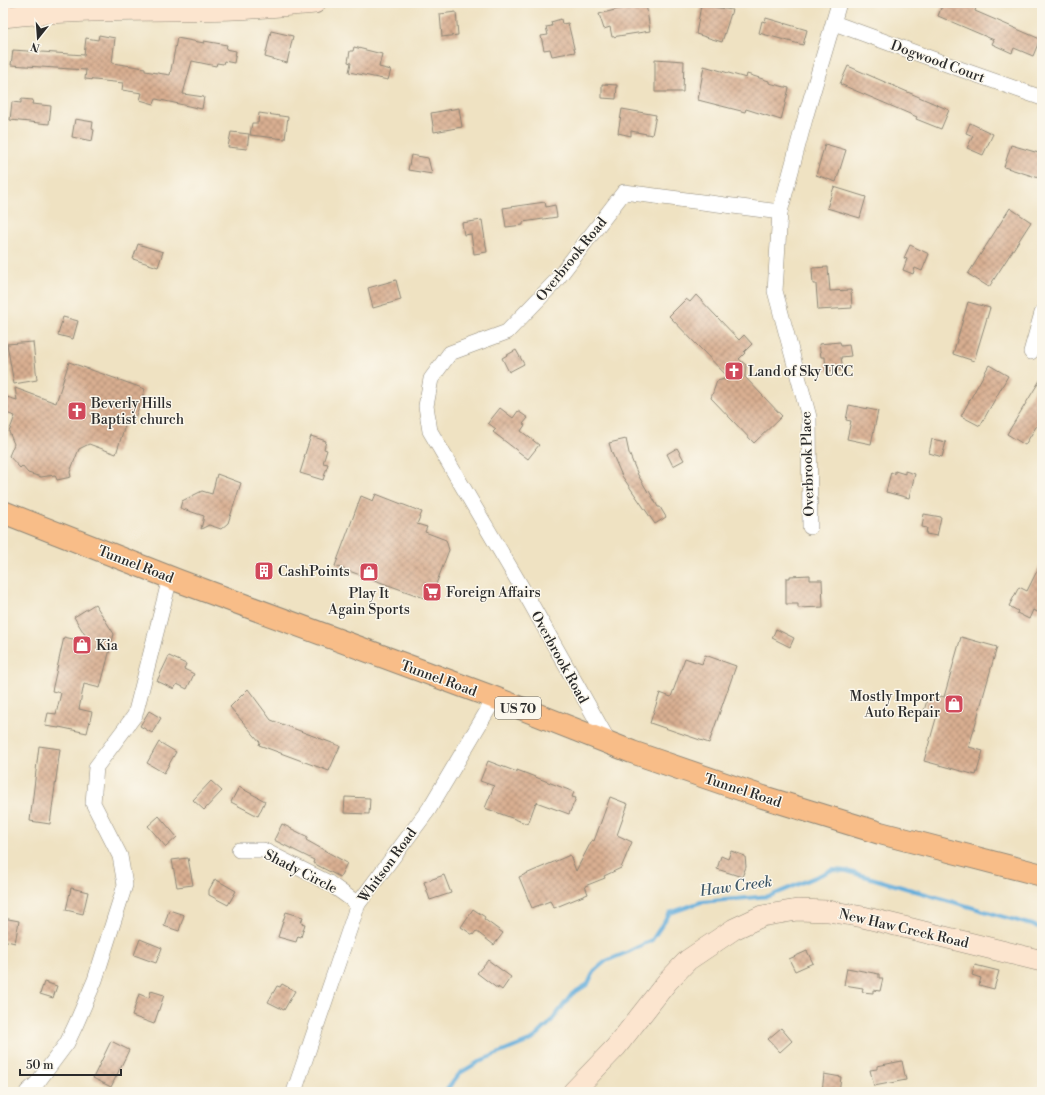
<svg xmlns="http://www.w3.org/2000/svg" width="1045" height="1095" font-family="'Libre Bodoni',serif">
  <defs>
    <pattern id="building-cross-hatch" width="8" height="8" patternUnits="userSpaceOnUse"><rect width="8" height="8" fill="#d9af91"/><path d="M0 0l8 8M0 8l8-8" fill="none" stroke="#b08f77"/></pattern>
  </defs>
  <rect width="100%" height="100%" fill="#fbf7ec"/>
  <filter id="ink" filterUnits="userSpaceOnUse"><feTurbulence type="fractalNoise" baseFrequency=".025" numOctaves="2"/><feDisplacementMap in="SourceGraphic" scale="8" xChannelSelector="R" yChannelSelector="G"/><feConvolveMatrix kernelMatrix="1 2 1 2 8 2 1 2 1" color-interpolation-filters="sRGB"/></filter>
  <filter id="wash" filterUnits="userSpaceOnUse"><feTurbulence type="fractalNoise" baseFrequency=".012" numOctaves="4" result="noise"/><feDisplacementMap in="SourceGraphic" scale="16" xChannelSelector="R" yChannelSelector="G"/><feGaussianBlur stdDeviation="0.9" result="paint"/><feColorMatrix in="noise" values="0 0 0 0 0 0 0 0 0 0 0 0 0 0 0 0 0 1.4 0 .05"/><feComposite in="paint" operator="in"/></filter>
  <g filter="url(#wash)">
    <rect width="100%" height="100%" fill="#efe2c2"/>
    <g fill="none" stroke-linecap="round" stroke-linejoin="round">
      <!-- stream -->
      <polyline stroke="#63addb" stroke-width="4" points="445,1092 460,1073 482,1060 532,1040 550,1023 572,994 588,984 594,971 606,961 628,952 652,940 670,913 701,902 770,896 832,870 847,871 1042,928"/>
    </g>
    <g id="blocks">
      <!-- building -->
      <g fill="url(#building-cross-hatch)">
        <polygon points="643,3 646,3 650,31 612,37 610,27 604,29 599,14"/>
        <polygon points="943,3 963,3 976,8 975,11 1040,39 1033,56 1014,48 1012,53 992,44 994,40 938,16"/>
        <polygon points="701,5 732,10 722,42 696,34"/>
        <polygon points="456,12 458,35 442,37 440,14"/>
        <polygon points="766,18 807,30 803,45 759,33 762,21 765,22"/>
        <polygon points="561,19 562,24 568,23 575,52 552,56 550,49 544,50 541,36 548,35 546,27 552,26 551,22"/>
        <polygon points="271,31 293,36 287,63 265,57"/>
        <polygon points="99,35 115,38 112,63 145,68 145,71 170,75 177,38 204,43 204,41 227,45 226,49 236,51 234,63 224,61 223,64 217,63 216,66 192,61 183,94 204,97 202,109 156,99 154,104 140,100 142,93 122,90 123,83 85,79 86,70 11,65 13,50 84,55 86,38 98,40"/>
        <polygon points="354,47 382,54 379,67 391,70 388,80 349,72 351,63 348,62 350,51 353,51"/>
        <polygon points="655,59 684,61 683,92 655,92"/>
        <polygon points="704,66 746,78 747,74 769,81 769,83 789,88 781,120 746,109 745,112 698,100"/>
        <polygon points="848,66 949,110 941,129 916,119 917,117 840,84"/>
        <polygon points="602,84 617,85 616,99 602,98"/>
        <polygon points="21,99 33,100 32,104 51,106 49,124 10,120 12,102 21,103"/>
        <polygon points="459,108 462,127 434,132 431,113"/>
        <polygon points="622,109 656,115 652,135 631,131 631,136 618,133"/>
        <polygon points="259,113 288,117 285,139 250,135 252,123 258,123"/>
        <polygon points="75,119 93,122 92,129 94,130 92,141 72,137"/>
        <polygon points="970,123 993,134 983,155 967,148 973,136 966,133"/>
        <polygon points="231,132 249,134 247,149 228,147"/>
        <polygon points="825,144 846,150 836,182 816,175"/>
        <polygon points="1011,145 1042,154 1042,179 1004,167"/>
        <polygon points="411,155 428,158 432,174 408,170"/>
        <polygon points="834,187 866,197 860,218 827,208"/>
        <polygon points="545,202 546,207 555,205 557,217 523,222 523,225 506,227 503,208"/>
        <polygon points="1010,208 1031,222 989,287 968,274"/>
        <polygon points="482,220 487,252 474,254 471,234 464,235 462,223"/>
        <polygon points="138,244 163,252 158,267 133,259"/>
        <polygon points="910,245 929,254 922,271 915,268 913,274 903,270 907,259 904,258"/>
        <polygon points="828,267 830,291 851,290 852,308 818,310 816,284 813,284 812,268"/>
        <polygon points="396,280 401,300 373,308 368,288"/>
        <polygon points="696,295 739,340 744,335 752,344 744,352 745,353 739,359 746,365 745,377 782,416 754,443 711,398 717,381 729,378 669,316 686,299 690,302"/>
        <polygon points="968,302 990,308 974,361 953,354"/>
        <polygon points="63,317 78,321 73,339 58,335"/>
        <polygon points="33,342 37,380 14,384 7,344"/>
        <polygon points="840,342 841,346 849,345 851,356 841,357 843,370 826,371 825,357 821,357 819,344"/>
        <polygon points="516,350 524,364 509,372 502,358"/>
        <polygon points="69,362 145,389 135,418 128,416 116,454 89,444 79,449 70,472 71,477 57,480 55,475 41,477 28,473 22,466 20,468 9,456 14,444 9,432 15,416 3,412 3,396 17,400 15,388 56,403"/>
        <polygon points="989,365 1008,376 980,426 961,416"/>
        <polygon points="1042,377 1042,417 1025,445 1007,434"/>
        <polygon points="849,405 878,411 871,444 847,439 851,421 846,420"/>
        <polygon points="500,408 513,418 518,411 528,418 523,424 525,425 521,431 539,445 528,459 493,432 496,429 488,423"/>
        <polygon points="311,436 326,441 324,449 327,450 323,463 328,464 323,480 300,473 305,457 304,457"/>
        <polygon points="626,439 629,453 638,475 648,492 649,491 658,507 660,507 666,517 655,524 622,476 612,453 609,443"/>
        <polygon points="932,439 946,442 942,457 929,453"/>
        <polygon points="677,448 684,460 673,466 667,454"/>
        <polygon points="895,471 905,474 905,471 915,474 909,498 886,492 891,472 895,474"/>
        <polygon points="217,474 241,483 228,523 221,529 209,525 201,529 204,516 180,508 182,501 202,491 212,494"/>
        <polygon points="376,494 422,512 417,524 427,527 425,532 446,540 449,550 430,600 335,566 361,496 373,501"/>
        <polygon points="924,514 941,517 937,536 926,534 927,528 922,527"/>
        <polygon points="1042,561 1042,603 1037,612 1033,610 1029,619 1017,613 1018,611 1009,606 1019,587 1027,591"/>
        <polygon points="810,575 810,580 822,580 823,607 798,608 798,604 786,604 786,578 790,578 790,576"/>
        <polygon points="95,604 114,634 100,688 84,684 79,709 92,712 87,733 59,727 59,728 45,726 48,713 56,714 61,693 52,691 64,637 90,643 74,617"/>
        <polygon points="776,629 794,638 790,647 772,638"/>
        <polygon points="961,637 997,647 969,747 983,751 976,775 924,761 937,715 924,711 929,693 944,697"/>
        <polygon points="705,655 736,666 709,743 650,723 660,693 671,697 685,658 702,664"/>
        <polygon points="169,656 186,664 184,669 194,674 187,689 177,684 174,689 157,681"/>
        <polygon points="248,689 271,720 340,746 329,771 259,745 260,742 230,707"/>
        <polygon points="149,711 161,718 152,733 140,726"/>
        <polygon points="159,742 176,752 164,773 147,763"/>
        <polygon points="39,746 60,749 50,824 30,821"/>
        <polygon points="488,761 517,772 517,770 574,792 572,797 576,798 569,814 536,802 528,824 485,808 494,786 480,781"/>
        <polygon points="211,781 222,791 204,810 193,800"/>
        <polygon points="239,787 265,801 258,816 231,802"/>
        <polygon points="345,797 370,798 369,814 344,813"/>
        <polygon points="610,797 628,804 617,835 632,842 621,868 604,876 605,878 585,886 588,894 554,908 550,901 532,908 519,877 570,855 576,871 592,840 594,841"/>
        <polygon points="159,816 177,837 166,847 148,826"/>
        <polygon points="282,824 308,837 306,840 347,863 340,877 313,863 314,860 274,840"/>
        <polygon points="731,851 745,856 746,867 742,877 717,869 721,856 728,859"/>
        <polygon points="188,858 193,885 177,887 172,860"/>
        <polygon points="444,875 451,893 430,900 424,882"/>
        <polygon points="215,879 236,891 228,905 209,895 209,890"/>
        <polygon points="71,888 88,892 83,914 66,910"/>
        <polygon points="473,909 485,917 484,919 503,933 494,945 476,931 473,935 461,927"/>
        <polygon points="169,910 184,915 179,931 164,926"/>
        <polygon points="286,912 303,917 301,923 305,924 301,937 298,936 296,942 278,937"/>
        <polygon points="3,918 19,921 15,943 3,940"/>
        <polygon points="140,939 162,948 156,963 134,955"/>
        <polygon points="807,951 813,963 795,971 789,959"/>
        <polygon points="488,960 511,977 502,990 498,987 498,989 477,973"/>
        <polygon points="975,965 999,971 994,989 979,985 981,978 972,975"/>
        <polygon points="847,968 879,974 879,978 883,978 880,991 873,990 873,993 862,992 863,988 844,985"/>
        <polygon points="44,982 57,986 53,998 40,994"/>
        <polygon points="282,984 295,991 284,1010 268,1002 277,986 280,987"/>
        <polygon points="151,991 164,995 154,1024 132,1016 139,994 149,998"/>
        <polygon points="781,1028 792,1041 780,1052 768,1039"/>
        <polygon points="111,1041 129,1050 111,1087 93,1078"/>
        <polygon points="902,1061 906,1080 874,1086 870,1070 877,1069 877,1066"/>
        <polygon points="824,1074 841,1077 839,1092 822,1092"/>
      </g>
    </g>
  </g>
  <g filter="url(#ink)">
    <use href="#blocks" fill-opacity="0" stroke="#8d8676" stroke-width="1"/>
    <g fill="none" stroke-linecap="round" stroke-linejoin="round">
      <!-- street casing -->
      <g stroke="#8d8676" stroke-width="16">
        <g id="street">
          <polyline points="834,23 960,69 1042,98"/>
          <polyline points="1031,352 1042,313"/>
          <polyline points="810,527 809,417 775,291 780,212 806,115 839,3"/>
          <polyline points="610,744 525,593 430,431 426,406 431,379 450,353 507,332 555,282 624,192 780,212"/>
          <polyline points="239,850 263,850 329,883 358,904"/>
          <polyline points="27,1092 37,1083 67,1043 76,1024 95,980 125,885 120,856 93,803 96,767 135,715 170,578"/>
          <polyline points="294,1092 358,904 429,809 495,698"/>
        </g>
      </g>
      <!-- secondary casing -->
      <g stroke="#8d8676" stroke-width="22">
        <g id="secondary">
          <path d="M3,17C80,8 157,11 234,9C261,8 288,5 315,3"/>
          <polyline points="573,1092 616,1047 667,982 688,960 734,929 762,916 797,910 828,911 863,917 1042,961"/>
        </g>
      </g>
      <!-- primary casing -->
      <g stroke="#8d8676" stroke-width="24">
        <polyline id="primary" points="3,512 179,581 495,698 632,752 763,797 880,833 1042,875"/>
      </g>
      <!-- street -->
      <use href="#street" stroke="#fff" stroke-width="15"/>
      <!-- secondary -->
      <use href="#secondary" stroke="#fce5cf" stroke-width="21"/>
      <!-- primary -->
      <use href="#primary" stroke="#f8bd88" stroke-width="22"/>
    </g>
  </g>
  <!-- icons -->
  <defs>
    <g id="church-square" transform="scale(1)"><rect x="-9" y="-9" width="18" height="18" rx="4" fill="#d1495b" stroke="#fbf7ec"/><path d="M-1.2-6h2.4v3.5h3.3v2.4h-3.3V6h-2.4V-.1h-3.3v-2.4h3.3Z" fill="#fff"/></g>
    <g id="building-square" transform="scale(1)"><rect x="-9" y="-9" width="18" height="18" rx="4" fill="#d1495b" stroke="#fbf7ec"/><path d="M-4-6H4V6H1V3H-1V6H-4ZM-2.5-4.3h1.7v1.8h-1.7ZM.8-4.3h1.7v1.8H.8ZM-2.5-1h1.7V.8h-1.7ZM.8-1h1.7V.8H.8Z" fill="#fff"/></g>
    <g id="shop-square" transform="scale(1)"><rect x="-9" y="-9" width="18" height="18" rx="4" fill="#d1495b" stroke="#fbf7ec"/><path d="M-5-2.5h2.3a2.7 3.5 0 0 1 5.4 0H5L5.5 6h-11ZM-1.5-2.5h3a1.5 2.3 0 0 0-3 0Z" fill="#fff"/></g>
    <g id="supermarket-square" transform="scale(1)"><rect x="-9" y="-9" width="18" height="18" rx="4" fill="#d1495b" stroke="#fbf7ec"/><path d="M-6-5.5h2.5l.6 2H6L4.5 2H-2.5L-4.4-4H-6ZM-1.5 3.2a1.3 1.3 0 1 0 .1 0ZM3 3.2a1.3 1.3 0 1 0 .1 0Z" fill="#fff"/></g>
  </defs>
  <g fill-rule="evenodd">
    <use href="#church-square" x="734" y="371"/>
    <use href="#church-square" x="77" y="411"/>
    <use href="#building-square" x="264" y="571"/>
    <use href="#shop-square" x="369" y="572"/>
    <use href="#supermarket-square" x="432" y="592"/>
    <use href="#shop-square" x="82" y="645"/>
    <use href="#shop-square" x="954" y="704"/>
  </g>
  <g text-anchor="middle" stroke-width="3" stroke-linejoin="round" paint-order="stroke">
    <!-- shield labels -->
    <rect fill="#fbf7ec" stroke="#696865" stroke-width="1" x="495" y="697" width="46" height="22" rx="3"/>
    <g font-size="13" font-weight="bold" fill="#2b2b2b">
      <text x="518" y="713">US 70</text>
    </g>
    <!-- street labels -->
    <g font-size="14" fill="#2b2b2b" stroke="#fbf7ec">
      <text transform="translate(938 61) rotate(20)" y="5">Dogwood Court</text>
      <text transform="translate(571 259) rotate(-51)" y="5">Overbrook Road</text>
      <text transform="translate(807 464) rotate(-92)" y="5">Overbrook Place</text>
      <text transform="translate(136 564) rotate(21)" y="5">Tunnel Road</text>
      <text transform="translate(560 657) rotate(61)" y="5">Overbrook Road</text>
      <text transform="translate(439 678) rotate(20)" y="5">Tunnel Road</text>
      <text transform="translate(743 790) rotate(18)" y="5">Tunnel Road</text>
      <text transform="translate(387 865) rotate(-54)" y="5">Whitson Road</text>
      <text transform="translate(301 871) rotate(27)" y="5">Shady Circle</text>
      <text transform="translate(904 928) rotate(13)" y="5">New Haw Creek Road</text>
    </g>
    <!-- poi labels -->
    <g font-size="14" fill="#2b2b2b" stroke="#fbf7ec" text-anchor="start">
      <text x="748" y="376">Land of Sky UCC</text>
      <text x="91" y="408">Beverly Hills<tspan x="91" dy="16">Baptist church</tspan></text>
      <text x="278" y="576">CashPoints</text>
      <text x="446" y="597">Foreign Affairs</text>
      <text x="369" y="598" text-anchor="middle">Play It<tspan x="369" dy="16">Again Sports</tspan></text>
      <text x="96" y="650">Kia</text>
      <text x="940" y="701" text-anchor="end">Mostly Import<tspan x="940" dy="16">Auto Repair</tspan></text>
    </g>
    <!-- water labels -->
    <g font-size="15" font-style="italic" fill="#3f5869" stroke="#fbf7ec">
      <text transform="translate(736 886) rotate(-8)" y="5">Haw Creek</text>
    </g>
  </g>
  <!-- margin -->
  <rect width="1045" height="1095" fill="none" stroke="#fbf7ec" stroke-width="16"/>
  <!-- north arrow -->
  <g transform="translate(38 38) rotate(197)" stroke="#fbf7ec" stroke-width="3" paint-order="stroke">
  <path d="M0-3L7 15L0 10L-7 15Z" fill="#2b2b2b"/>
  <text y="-6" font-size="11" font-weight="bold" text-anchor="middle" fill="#2b2b2b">N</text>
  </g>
  <!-- scale -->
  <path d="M20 1069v6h101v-6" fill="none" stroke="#2b2b2b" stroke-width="2"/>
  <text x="26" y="1069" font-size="12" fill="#2b2b2b" stroke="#fbf7ec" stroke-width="3" paint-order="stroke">50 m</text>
</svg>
